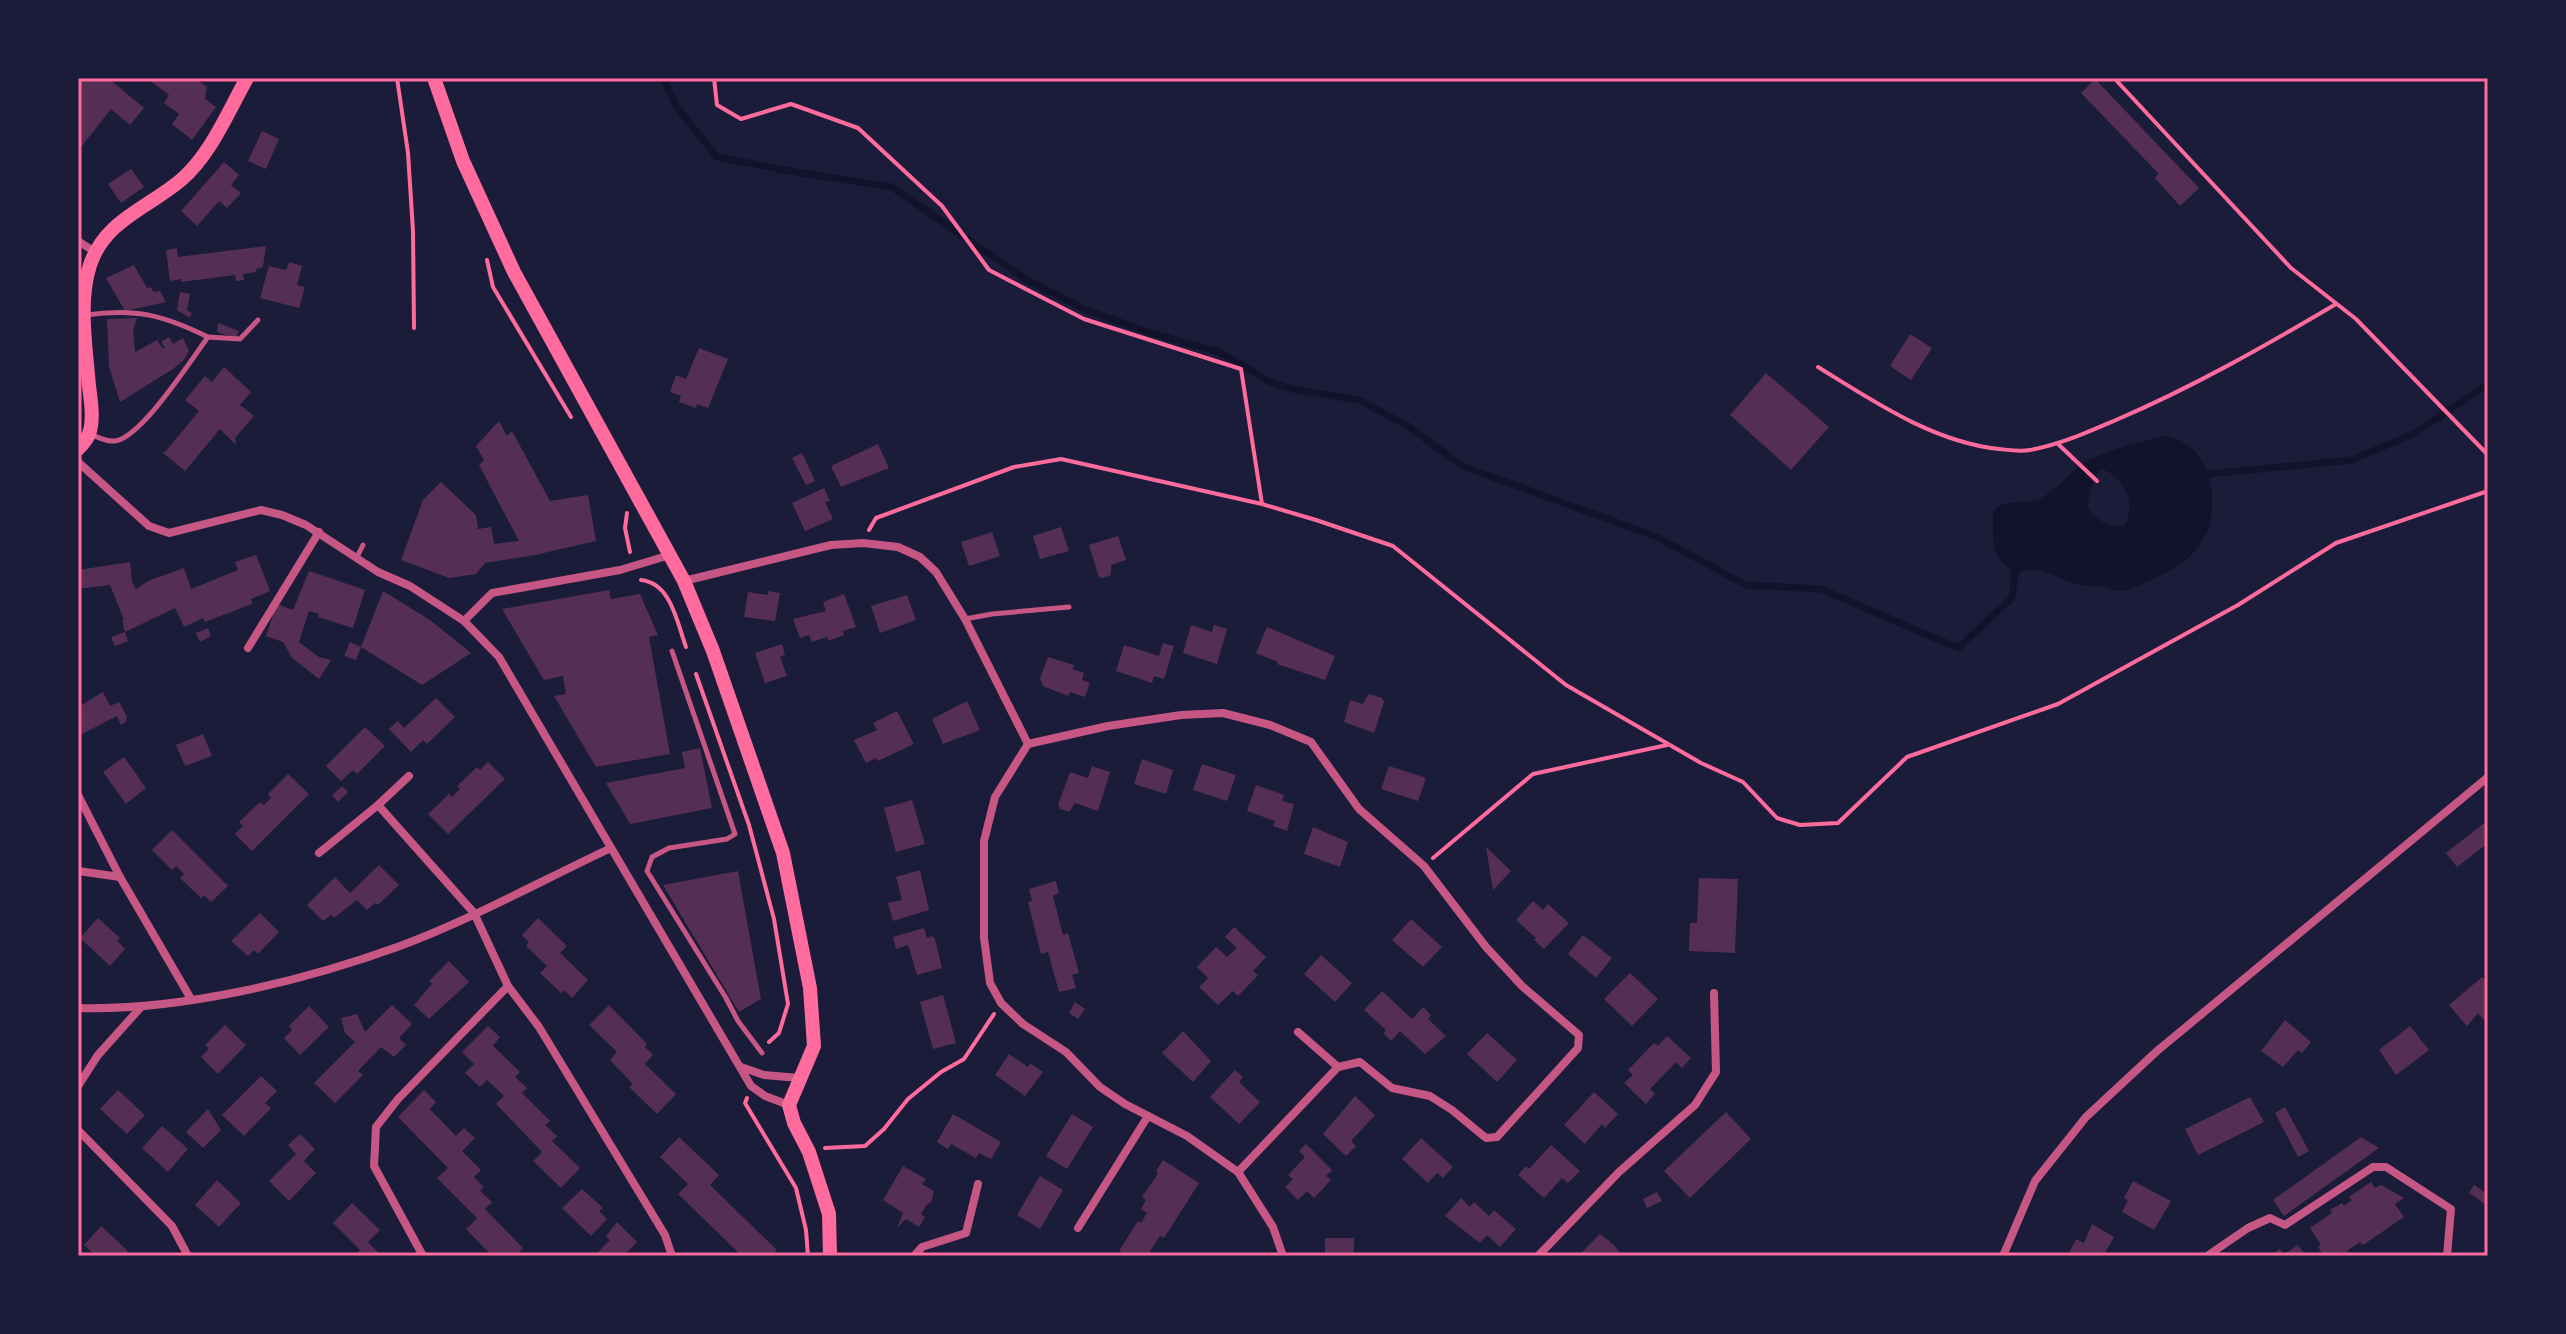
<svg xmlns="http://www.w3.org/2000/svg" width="2566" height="1334" font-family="'Asap Condensed',sans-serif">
  <rect width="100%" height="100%" fill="#1b1b3a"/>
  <!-- water -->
  <path fill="#12122b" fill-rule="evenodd" d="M2166,436C2185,439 2203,455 2208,475C2223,527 2198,562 2150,580C2142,584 2130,591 2121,591C2116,592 2109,588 2103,587C2093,586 2082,586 2073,583C2047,574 2044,566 2015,572C1988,558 1994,539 1993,512C2005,497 2023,505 2039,499C2052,494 2069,473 2083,464C2103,451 2142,441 2166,436ZM2101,469C2124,475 2138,506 2124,526C2106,528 2098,520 2087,507L2094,477Z"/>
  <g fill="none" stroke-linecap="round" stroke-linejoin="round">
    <!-- stream -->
    <g stroke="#12122b" stroke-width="7">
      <polyline points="663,78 676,106 717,157 795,172 892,187 1027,280 1086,310 1154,334 1220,352 1270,382 1292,389 1359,400 1408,426 1462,466 1657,537 1746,585 1821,589 1958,648 2012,598 2015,572 2020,566"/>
      <polyline points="2203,479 2208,474 2352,460 2415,433 2488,384"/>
    </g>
  </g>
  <!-- building -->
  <g fill="#542f53">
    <polygon points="78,78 108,78 144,108 130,125 111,109 78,151"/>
    <polygon points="155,78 195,78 207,87 205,99 216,107 192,140 172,124 179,114 164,103 169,95 152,82"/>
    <polygon points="2095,79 2199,188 2180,206 2155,178 2159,174 2081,93"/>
    <polygon points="262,131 279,139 266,169 248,161"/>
    <polygon points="224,162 239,175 231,185 241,193 227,208 219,201 197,226 181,211"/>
    <polygon points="131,169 144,187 121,203 108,184"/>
    <polygon points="266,246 263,267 256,269 256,272 243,274 244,280 236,281 235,275 181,282 181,279 170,281 166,250 177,248 178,257"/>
    <polygon points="289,262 302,266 297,285 305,287 299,308 260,298 269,266 286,270"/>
    <polygon points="134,265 147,288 150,287 154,292 160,291 166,302 125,311 106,278"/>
    <polygon points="180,292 190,294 187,311 192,312 190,318 177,310"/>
    <polygon points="137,318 133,331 135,352 157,340 163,349 165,348 161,342 169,337 173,344 183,338 189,351 184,360 173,369 120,402 109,367 107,319"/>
    <polygon points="218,323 239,331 236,338 217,332"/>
    <polygon points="1910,334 1932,348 1911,380 1890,366"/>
    <polygon points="699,348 728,359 708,408 697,404 696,408 679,402 681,396 670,392 676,375 686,379"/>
    <polygon points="224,367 251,392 240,405 254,416 235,438 236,445 220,429 185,471 162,452 165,452 199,411 185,400 205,376 212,382"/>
    <polygon points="1766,373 1829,427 1791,470 1730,415"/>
    <polygon points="499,421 507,436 512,431 550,501 588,495 596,541 535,555 485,563 476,574 449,578 401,560 423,500 441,482 476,515 478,529 491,527 494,544 519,541 479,465 484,460 476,446"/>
    <polygon points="878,444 889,468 841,487 831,466"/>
    <polygon points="802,453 815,481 806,485 792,458"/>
    <polygon points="824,488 830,501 825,502 833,519 805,531 792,503"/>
    <polygon points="1061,527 1069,551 1040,559 1033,536"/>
    <polygon points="992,532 1000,556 969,566 961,542"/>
    <polygon points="1118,536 1126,560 1111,565 1111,575 1102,578 1099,577 1089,545"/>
    <polygon points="256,555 270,591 251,599 252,604 205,622 203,618 184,627 175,608 125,632 122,621 124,620 110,585 78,589 78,570 130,562 132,582 136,589 148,581 184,568 191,589 238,570 235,562"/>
    <polygon points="309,571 365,590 353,628 318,617 319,614 309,611 299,642 319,657 331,660 319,679 292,658 283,642 266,636 277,604 293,610"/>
    <polygon points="609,590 611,599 640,594 658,635 649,637 670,754 596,767 554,696 566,694 563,676 544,680 502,609"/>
    <polygon points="383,591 430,620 471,653 422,685 361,647"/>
    <polygon points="768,591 780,593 775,621 744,617 748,592 768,595"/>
    <polygon points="844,594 856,627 843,631 844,635 828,641 827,637 812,642 809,635 800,638 793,619 826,611 823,602"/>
    <polygon points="907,595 916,620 880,633 871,606"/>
    <polygon points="1191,625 1212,632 1214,625 1227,629 1217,664 1183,653"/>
    <polygon points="1267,627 1335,656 1325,680 1277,664 1278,662 1256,653"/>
    <polygon points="208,628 211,636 200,642 196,633"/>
    <polygon points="125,632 128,641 115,646 111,637"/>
    <polygon points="350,642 361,647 356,660 344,656"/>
    <polygon points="1163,643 1174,646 1164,679 1154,676 1152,683 1116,671 1124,645 1159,656"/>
    <polygon points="782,644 785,655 780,657 787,676 765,683 755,653"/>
    <polygon points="1048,657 1074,665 1072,669 1084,673 1082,680 1090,683 1085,697 1070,692 1068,696 1043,686 1040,678"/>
    <polygon points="103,692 110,706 119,702 127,717 126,722 121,725 117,716 78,736 78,707"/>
    <polygon points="1369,694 1382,698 1384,702 1374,733 1344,722 1350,700 1363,704"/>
    <polygon points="436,698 455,717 427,744 423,740 411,752 389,729 398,721 404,728"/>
    <polygon points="967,701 980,730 943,744 932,719"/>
    <polygon points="897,711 914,744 878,761 876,758 866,763 854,740 877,730 873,723"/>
    <polygon points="365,727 385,746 357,774 353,770 341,781 326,766"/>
    <polygon points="203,734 212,756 185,766 176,745"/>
    <polygon points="700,748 712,808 630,824 606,783 685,768 682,752"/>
    <polygon points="124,757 146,788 126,804 103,772"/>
    <polygon points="1142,759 1173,770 1166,794 1134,784"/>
    <polygon points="488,762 505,779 448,834 428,814 449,794 452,797 460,789 457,786 477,767 480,770"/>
    <polygon points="1202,764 1236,775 1227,801 1193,790"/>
    <polygon points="1092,766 1110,772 1098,811 1075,803 1069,812 1060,809 1058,805 1070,772 1088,778"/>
    <polygon points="1389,766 1426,778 1418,801 1381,789"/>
    <polygon points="288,774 309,794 252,851 235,834 243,826 239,822 260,802 264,805 271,798 268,794"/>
    <polygon points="1256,785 1284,795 1282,801 1294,804 1287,831 1273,826 1275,821 1247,811"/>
    <polygon points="342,786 348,792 338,802 332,795"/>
    <polygon points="912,800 925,844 896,852 884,808"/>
    <polygon points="2488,820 2488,843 2457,867 2446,853"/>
    <polygon points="1313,827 1348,842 1340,867 1304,854"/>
    <polygon points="172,830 228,886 211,902 204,895 201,898 180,878 184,874 176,866 172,870 152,850"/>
    <polygon points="1486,847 1511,871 1493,890"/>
    <polygon points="379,865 399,885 378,905 375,903 367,910 357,900 334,918 331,915 323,921 307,905 335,877 350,893"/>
    <polygon points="920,870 929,910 893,921 888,903 902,900 896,877"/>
    <polygon points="738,871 761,999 739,1012 663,885"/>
    <polygon points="1699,878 1738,879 1735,953 1689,951 1690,923 1697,923"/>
    <polygon points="1056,881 1059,893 1053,896 1063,935 1068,933 1079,973 1072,975 1076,988 1059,992 1048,952 1041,954 1028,902 1032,901 1029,889"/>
    <polygon points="1533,901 1543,910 1548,904 1569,923 1544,949 1534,940 1536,938 1516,920"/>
    <polygon points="260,913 279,932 258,954 254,950 248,956 231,941"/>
    <polygon points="98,918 120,938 117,941 125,949 110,966 80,938"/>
    <polygon points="538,918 567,946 560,953 588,980 572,998 564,990 561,993 540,973 547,966 526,946 529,942 522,935"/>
    <polygon points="1411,919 1442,947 1423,967 1392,940"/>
    <polygon points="1234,927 1266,957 1253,971 1258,975 1241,993 1238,996 1233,991 1218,1005 1199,987 1208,978 1197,967 1216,947 1227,957 1237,948 1225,937"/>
    <polygon points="924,928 927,938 932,936 935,939 942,968 917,975 908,945 896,949 893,937"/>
    <polygon points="1583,935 1612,958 1596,978 1568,954"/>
    <polygon points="1321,955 1352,983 1335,1002 1304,974"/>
    <polygon points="449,961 469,982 429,1019 414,1005 432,984 429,981"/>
    <polygon points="1630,973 1658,999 1632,1026 1604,999"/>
    <polygon points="2482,977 2488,983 2488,1020 2483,1019 2478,1013 2467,1026 2449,1005"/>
    <polygon points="1382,991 1412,1019 1423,1007 1431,1015 1428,1019 1446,1036 1425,1054 1400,1031 1391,1041 1383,1033 1386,1030 1364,1010"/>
    <polygon points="943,995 956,1043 933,1049 920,1002"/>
    <polygon points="1075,1002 1085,1009 1078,1019 1069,1013"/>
    <polygon points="392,1005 412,1024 399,1038 406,1045 394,1057 381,1047 358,1071 363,1075 335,1103 314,1083 355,1042 345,1033 341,1018 357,1014 365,1032"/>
    <polygon points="609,1005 647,1044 645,1047 653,1055 645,1064 676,1094 657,1114 629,1087 633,1084 610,1060 617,1052 589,1025"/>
    <polygon points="309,1006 329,1027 300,1055 284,1038 292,1030 289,1026"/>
    <polygon points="2285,1020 2311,1042 2302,1053 2298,1050 2283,1067 2261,1051"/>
    <polygon points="225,1025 246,1045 218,1074 201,1057 209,1049 205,1045"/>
    <polygon points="488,1026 500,1037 493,1046 520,1072 515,1077 527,1088 522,1093 550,1121 545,1125 557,1136 552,1141 580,1168 561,1188 533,1161 542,1152 496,1104 504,1096 487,1080 480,1087 465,1073 474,1064 462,1052"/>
    <polygon points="2410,1026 2429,1050 2396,1075 2379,1050"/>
    <polygon points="1183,1031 1211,1061 1193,1082 1162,1053"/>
    <polygon points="1487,1033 1517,1060 1497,1082 1467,1054"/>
    <polygon points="1667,1036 1691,1058 1682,1068 1676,1062 1650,1089 1655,1094 1646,1104 1624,1083 1633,1075 1628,1070 1654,1043 1658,1046"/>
    <polygon points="1009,1054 1028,1067 1030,1063 1043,1072 1025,1096 995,1075"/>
    <polygon points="1235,1070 1243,1077 1239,1082 1260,1102 1239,1124 1210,1097"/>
    <polygon points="261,1076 277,1091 265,1103 271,1108 244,1136 222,1115"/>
    <polygon points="118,1090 145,1115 127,1134 100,1109"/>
    <polygon points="424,1090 436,1102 430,1109 456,1136 464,1128 475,1138 462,1151 481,1170 474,1177 484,1187 480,1191 492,1202 485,1209 523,1248 516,1256 492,1256 466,1229 477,1218 437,1178 448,1168 398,1117"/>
    <polygon points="1594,1092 1618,1114 1605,1128 1602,1124 1585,1144 1564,1125"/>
    <polygon points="1355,1096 1375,1115 1351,1141 1356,1146 1346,1156 1323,1134"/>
    <polygon points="2250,1097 2264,1122 2198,1155 2185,1129"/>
    <polygon points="2285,1107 2309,1151 2298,1157 2275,1113"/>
    <polygon points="208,1109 221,1130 203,1148 186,1132"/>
    <polygon points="1726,1112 1751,1139 1690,1198 1664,1171"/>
    <polygon points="953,1114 1001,1142 991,1159 979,1153 976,1158 951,1144 948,1149 937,1142"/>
    <polygon points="1072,1114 1093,1127 1067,1169 1046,1156"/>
    <polygon points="162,1126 188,1149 168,1172 142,1148"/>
    <polygon points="300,1134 315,1149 304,1161 316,1173 289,1201 269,1181 296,1154 288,1145"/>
    <polygon points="679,1137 719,1175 710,1185 777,1250 771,1256 742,1256 678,1194 688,1184 660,1157"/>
    <polygon points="2361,1137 2379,1148 2284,1216 2273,1200"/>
    <polygon points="1421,1138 1453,1167 1443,1178 1437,1173 1428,1183 1402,1159"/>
    <polygon points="1306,1144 1332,1170 1326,1176 1331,1180 1314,1198 1307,1191 1298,1200 1285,1187 1293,1179 1288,1175 1305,1157 1299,1151"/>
    <polygon points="1551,1145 1580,1171 1568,1183 1562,1178 1544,1198 1518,1175 1526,1166 1529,1169"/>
    <polygon points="1163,1160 1199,1183 1164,1238 1160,1236 1147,1256 1127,1256 1119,1251 1138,1221 1141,1223 1147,1213 1141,1209 1146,1200 1142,1197 1158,1174 1156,1171"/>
    <polygon points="903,1166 926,1179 922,1184 934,1191 931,1203 927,1204 921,1214 925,1217 919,1227 906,1219 897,1228 903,1213 883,1200"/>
    <polygon points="1040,1176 1063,1190 1040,1229 1017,1215"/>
    <polygon points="217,1180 241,1203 219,1227 195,1205"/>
    <polygon points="2133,1181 2171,1201 2154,1230 2122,1212 2128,1200 2124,1198"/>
    <polygon points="2371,1182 2375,1188 2381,1185 2404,1198 2395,1204 2404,1217 2363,1245 2360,1242 2347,1251 2349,1253 2344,1256 2324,1256 2318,1247 2321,1245 2310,1228 2332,1213 2330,1210 2342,1203 2344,1206 2352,1200 2349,1197"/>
    <polygon points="2474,1185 2488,1194 2485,1204 2469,1193"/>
    <polygon points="582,1189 603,1208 599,1211 607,1219 591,1236 562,1208"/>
    <polygon points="1657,1192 1662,1201 1647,1208 1643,1199"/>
    <polygon points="1461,1198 1470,1207 1474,1202 1489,1216 1494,1210 1516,1229 1500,1247 1487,1235 1480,1243 1445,1216"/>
    <polygon points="352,1203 380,1230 368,1242 382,1256 354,1256 360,1250 333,1223"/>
    <polygon points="617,1222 637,1242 625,1254 627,1256 594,1256 610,1240 606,1236"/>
    <polygon points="2092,1224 2114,1237 2104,1255 2074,1256 2069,1253 2076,1239 2084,1243"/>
    <polygon points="101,1226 128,1251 126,1254 129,1256 96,1256 84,1245"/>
    <polygon points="1600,1234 1614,1245 1620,1253 1617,1256 1578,1256"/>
    <rect x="1325" y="1238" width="29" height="18"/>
    <polygon points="2298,1245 2306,1256 2270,1256 2280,1249 2284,1254"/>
  </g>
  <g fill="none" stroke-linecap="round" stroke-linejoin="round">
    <!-- path -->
    <g stroke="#ff6b9d" stroke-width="4">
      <polyline points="397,78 408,153 413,231 414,328"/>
      <polyline points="714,78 717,105 741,119 791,104 858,128 942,206 989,270 1084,319 1241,369 1262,504"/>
      <polyline points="2114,78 2291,268 2356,319 2488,455"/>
      <polyline points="487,260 493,287 571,417"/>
      <path d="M1818,367C1873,401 1933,442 1999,449C2009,450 2020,452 2030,450C2059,445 2088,432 2116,420C2193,387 2265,346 2336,304"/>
      <polyline points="2057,443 2097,481"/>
      <polyline points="627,513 625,528 630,552"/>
      <polyline points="869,530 876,518 1014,467 1061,459 1262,504 1316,520 1393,546 1566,685 1701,763 1743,782 1777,818 1800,825 1838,823 1907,757 2058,704 2238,605 2336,543 2488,491"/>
      <path d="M641,580C671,583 677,622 686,647"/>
      <polyline points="696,674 749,825 774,919 788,1004 779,1033 769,1042"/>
      <polyline points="1433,858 1533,774 1667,745"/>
      <polyline points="747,1098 745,1103 796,1188 806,1230 808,1256"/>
      <polyline points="825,1148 865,1146 884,1129 908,1099 941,1072 964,1059 994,1014"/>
    </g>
    <!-- service -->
    <g stroke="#c65784" stroke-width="5">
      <path d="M86,315C136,308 163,315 208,337"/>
      <path d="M90,434C98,437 106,442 115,441C142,437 191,360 208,337L240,339L258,320"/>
      <polyline points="356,559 363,545"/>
      <polyline points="965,619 992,614 1069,607"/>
      <polyline points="672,651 735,834 727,839 669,848 652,857 647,871 726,998 738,1021 762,1053"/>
    </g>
    <!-- minor -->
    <g stroke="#c65784" stroke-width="8">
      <polyline points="78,241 95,252"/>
      <polyline points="78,462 149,526 169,533 261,510 282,515 306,525 378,572 410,586 464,621 499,657 751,1086 765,1096 789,1105"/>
      <polyline points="684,581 831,545 863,543 898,547 920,557 936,572 965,619 1028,744 995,797 984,841 984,938 990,983 1001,1003 1023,1024 1066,1052 1100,1087 1125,1104 1187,1136 1238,1172 1273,1227 1283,1256"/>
      <polyline points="464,621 492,593 620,570 670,555"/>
      <polyline points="248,648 319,532"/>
      <polyline points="1028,744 1108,726 1181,715 1223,713 1270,725 1311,742 1359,809 1424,866 1486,947 1522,986 1579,1035 1578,1048 1497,1137 1486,1138 1452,1110 1430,1096 1392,1088 1360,1062 1338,1067 1298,1032"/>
      <polyline points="78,795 120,877 191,999"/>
      <polyline points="378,805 474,913 508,986 539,1027 665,1235 672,1256"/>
      <polyline points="319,853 378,805 409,776"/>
      <polyline points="78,871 120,877"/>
      <path d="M78,1008C180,1011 304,981 400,946C472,919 541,881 611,848"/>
      <polyline points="741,1067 764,1075 799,1078"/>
      <polyline points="78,1086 98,1055 141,1007"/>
      <polyline points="78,1130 172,1226 188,1256"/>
      <polyline points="1238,1172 1338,1067"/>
      <polyline points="1078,1228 1148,1116"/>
      <polyline points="423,1256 374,1166 376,1127 398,1099 508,986"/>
      <polyline points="914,1256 922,1247 966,1233 978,1184"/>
      <polyline points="1538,1256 1619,1172 1695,1105 1716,1072 1714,993"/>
      <polyline points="2003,1256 2035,1181 2086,1117 2157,1051 2488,777"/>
      <polyline points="2207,1256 2248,1228 2270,1218 2285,1225 2373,1167 2386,1167 2451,1209 2447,1256"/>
    </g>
    <!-- secondary -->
    <g stroke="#ff6b9d" stroke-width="14">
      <polyline points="434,78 463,161 514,272 684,581 713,651 783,853 810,988 814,1046 789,1105 794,1123 809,1152 829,1214 830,1256"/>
      <path d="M78,449C82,445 87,440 89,434C94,421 91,401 89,386C86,347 78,302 90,265C105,220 148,208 181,180C211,154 228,112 247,78"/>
    </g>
  </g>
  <!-- border -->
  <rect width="2566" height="1334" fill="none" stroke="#1b1b3a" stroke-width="160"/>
  <rect x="80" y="80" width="2406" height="1174" fill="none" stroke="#ff6b9d" stroke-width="3"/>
</svg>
